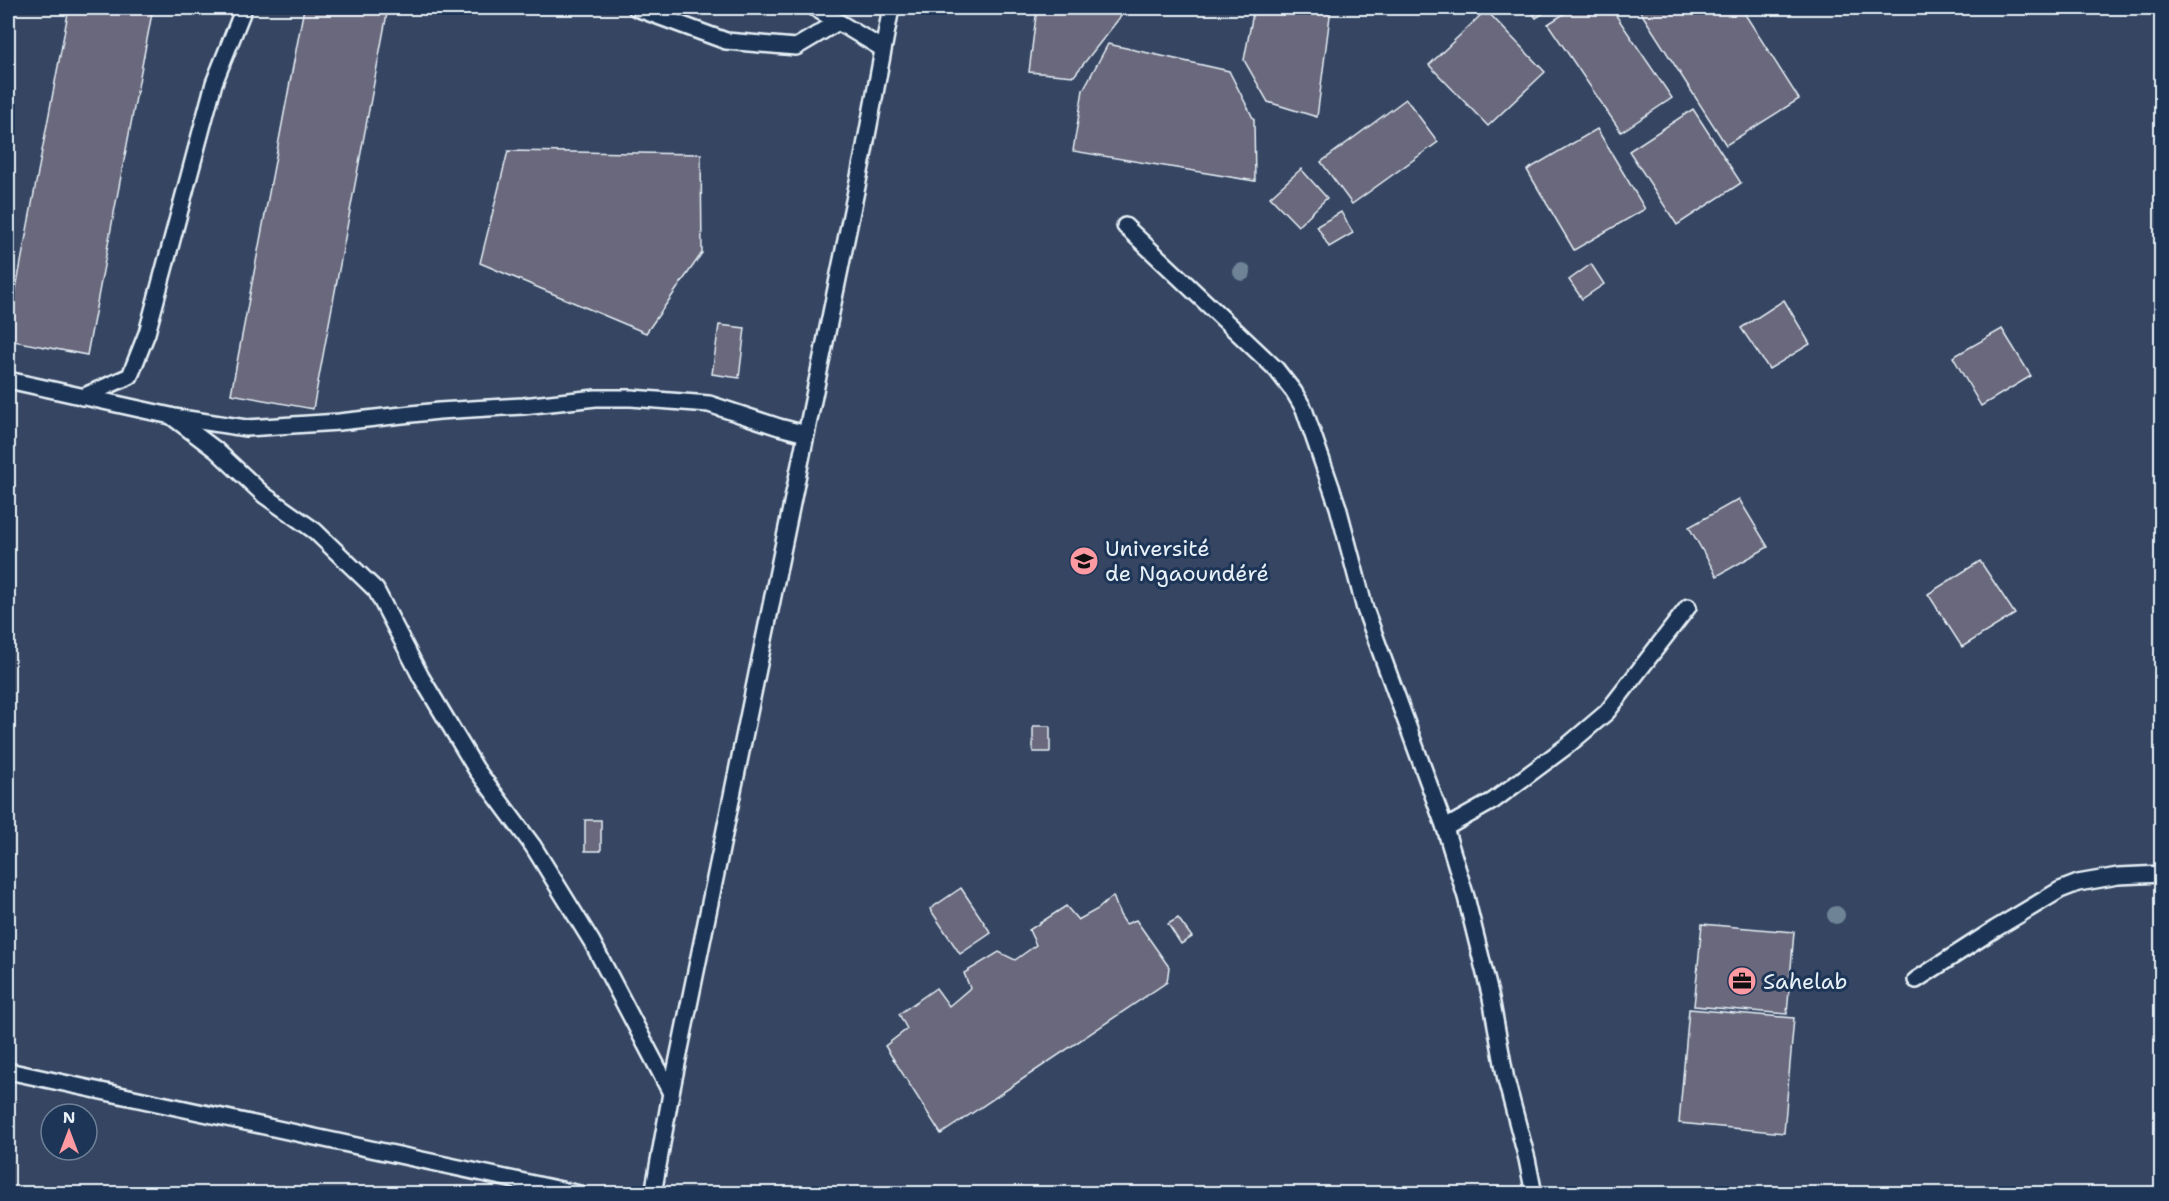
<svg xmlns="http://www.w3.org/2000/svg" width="2169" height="1201" font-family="'Shantell Sans',sans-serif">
  <rect width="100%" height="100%" fill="#1d3557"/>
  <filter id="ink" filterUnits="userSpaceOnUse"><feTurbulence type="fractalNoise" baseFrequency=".0167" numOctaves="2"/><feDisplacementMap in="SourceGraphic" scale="12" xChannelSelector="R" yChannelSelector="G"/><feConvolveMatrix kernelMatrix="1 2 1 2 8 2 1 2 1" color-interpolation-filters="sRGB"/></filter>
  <g filter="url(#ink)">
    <!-- built -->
    <path fill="#344462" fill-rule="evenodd" d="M8,8H2161V1193H8ZM51,1114H87V1150H51Z"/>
    <!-- building -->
    <g fill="#69687b" stroke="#e8f1f8" stroke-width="1.5">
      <polygon points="69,8 153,8 87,355 8,340 8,331"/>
      <polygon points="304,8 388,8 313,409 231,394"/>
      <polygon points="1037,8 1120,8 1121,16 1074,76 1029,72"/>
      <polygon points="1254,8 1331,8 1317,117 1268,102 1244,60"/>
      <polygon points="1529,8 1552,8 1536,18"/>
      <polygon points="1573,8 1611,8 1672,98 1621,132 1548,24"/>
      <polygon points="1638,8 1741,8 1799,99 1726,145"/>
      <polygon points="1486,10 1545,72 1488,126 1429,65"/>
      <polygon points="1108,44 1229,71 1254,120 1255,181 1073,151 1083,90"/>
      <polygon points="1406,99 1438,142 1352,204 1321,162"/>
      <polygon points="1693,109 1741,183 1677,225 1629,151"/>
      <polygon points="1597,129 1645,209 1574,250 1527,170"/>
      <polygon points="508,151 701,154 702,253 646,333 480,263"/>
      <polygon points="1301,169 1327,198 1298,226 1270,197"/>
      <polygon points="1341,212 1353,233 1329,247 1317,226"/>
      <polygon points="1591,264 1604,284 1582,299 1569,280"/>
      <polygon points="1784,300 1810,344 1769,369 1741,328"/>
      <polygon points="719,325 745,328 739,378 712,374"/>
      <polygon points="2002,329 2031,376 1981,406 1953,357"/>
      <polygon points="1739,499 1768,547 1717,576 1689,527"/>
      <polygon points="1980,561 2015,614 1962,647 1928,594"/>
      <rect x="1033" y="726" width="17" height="26"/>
      <rect x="585" y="820" width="16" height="31"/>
      <polygon points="961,888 991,933 960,954 930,909"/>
      <polygon points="1113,896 1120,915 1126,924 1136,920 1169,967 1167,982 941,1134 885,1046 907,1029 899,1014 936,988 949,1006 970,988 964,973 999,952 1015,960 1036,945 1029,930 1066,906 1078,920 1098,909"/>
      <polygon points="1178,918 1192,937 1181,944 1168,924"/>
      <polygon points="1702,924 1794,932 1787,1014 1694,1006"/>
      <polygon points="1689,1009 1794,1018 1784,1133 1679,1123"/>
    </g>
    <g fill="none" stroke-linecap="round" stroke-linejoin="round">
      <!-- service casing -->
      <g stroke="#e8f1f8" stroke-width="20">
        <g id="service">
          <polyline points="636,8 726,41 796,47 838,22"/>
          <polyline points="815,8 883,49"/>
          <polyline points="1125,226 1276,369 1294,392 1304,409 1338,507 1365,609 1445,828 1466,897 1491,998 1506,1080 1527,1159 1534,1194"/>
          <polyline points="8,380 171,416 216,450 264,495 315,531 376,590 421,677 476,769 533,846 592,942 671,1093"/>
          <polyline points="82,397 130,376 147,333 214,83 244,8"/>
          <polyline points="174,417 246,428 339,422 439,411 523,406 596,398 631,398 709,404 779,427 806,434"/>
          <polyline points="1445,828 1493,801 1567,746 1607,712 1688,607"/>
          <polyline points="1916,980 1995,929 2060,890 2078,883 2118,876 2162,874"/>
          <polyline points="8,1071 580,1194"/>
          <polyline points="653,1194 671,1093 863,157 891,8"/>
        </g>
      </g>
      <!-- service -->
      <use href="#service" stroke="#1d3557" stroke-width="15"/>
    </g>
    <!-- trees -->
    <g fill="#6e8496">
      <circle cx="1242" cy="272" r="9"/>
      <circle cx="1836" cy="915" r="9"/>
    </g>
  </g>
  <!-- icons -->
  <defs>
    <g id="university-disc" transform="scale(1.5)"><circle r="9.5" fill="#ff9aa2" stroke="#1d3557"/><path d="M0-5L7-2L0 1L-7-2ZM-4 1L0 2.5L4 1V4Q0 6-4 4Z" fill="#111"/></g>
    <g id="office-disc" transform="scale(1.5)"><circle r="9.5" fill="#ff9aa2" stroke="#1d3557"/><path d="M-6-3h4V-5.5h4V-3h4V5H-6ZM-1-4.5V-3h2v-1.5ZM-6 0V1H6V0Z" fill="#111"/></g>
  </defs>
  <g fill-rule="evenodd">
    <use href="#university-disc" x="1084" y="561"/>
    <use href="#office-disc" x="1742" y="981"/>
  </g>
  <g text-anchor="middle" stroke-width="6" stroke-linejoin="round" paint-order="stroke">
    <!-- poi labels -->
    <g font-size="22" fill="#e8f1f8" stroke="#1d3557" text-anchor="start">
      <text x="1105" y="556">Université<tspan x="1105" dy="25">de Ngaoundéré</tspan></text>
      <text x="1763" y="989">Sahelab</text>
    </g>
  </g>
  <!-- margin -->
  <rect width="2169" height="1201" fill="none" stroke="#1d3557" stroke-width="30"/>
  <rect x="15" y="15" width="2139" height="1171" fill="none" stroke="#e8f1f8" stroke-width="2" filter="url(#ink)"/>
  <!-- north arrow -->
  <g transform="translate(69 1132)"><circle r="28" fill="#1d3557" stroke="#6e8097" stroke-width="1.5"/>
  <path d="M0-4.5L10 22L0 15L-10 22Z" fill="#ff9aa2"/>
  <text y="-9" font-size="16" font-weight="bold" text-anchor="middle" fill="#e8f1f8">N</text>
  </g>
</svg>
